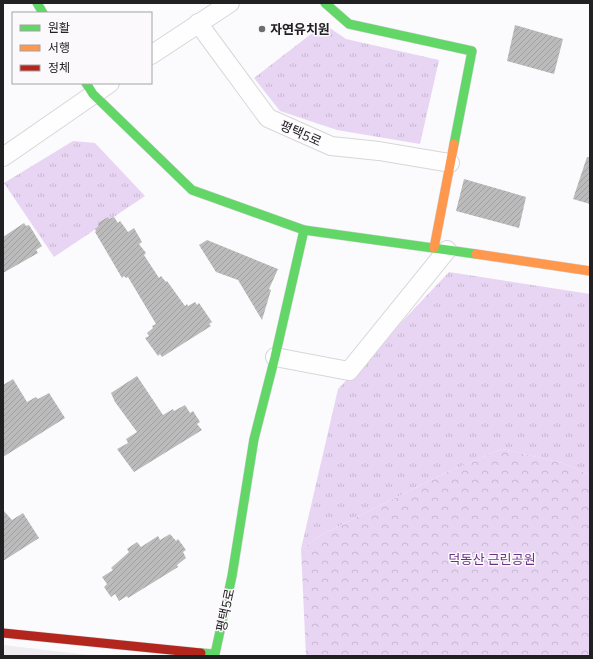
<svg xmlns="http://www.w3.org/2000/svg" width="593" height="659" font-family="'Nunito Sans','Noto Sans KR',sans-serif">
  <defs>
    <pattern id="forest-crowns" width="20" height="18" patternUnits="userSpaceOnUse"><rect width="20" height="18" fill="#e8d5f3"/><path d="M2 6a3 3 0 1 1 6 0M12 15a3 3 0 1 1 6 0" fill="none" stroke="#c7b7d0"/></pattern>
    <pattern id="park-tufts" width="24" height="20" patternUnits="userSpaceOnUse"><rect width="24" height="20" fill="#e8d5f3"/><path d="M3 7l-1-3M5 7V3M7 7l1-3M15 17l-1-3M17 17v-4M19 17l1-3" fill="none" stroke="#c7b7d0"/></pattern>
    <pattern id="building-hatch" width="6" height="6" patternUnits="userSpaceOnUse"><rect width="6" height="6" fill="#bcbbbb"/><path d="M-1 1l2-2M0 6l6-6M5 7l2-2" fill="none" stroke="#a1a0a0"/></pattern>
  </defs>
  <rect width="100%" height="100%" fill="#fbfafc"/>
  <!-- built -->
  <polygon fill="#efecf2" points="3,645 97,656 3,656"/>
  <!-- forest -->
  <polygon fill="url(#forest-crowns)" points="502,449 563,463 590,475 590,656 306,656 301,549 323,534 443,474"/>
  <!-- park -->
  <g fill="url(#park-tufts)">
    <polygon points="324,24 346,39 439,60 420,144 337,130 280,111 254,78"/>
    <polygon points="73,141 95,143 145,196 54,257 4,183"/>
    <polygon points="449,272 590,294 590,475 563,463 502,449 443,474 323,534 301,549 338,389"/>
  </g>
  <!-- building -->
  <g fill="url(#building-hatch)">
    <polygon points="515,25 563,39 554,74 507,61"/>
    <polygon points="587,157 590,157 590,204 573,199"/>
    <polygon points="464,179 526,197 519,228 456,211"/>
    <polygon points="108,217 109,219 114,217 118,223 120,221 128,232 134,228 142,242 139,244 146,253 144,255 159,278 161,276 166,282 167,281 185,306 187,304 188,306 195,302 197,305 199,303 212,322 209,324 211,326 162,357 160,354 158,356 145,338 149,336 147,333 153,328 152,326 156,324 128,277 126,278 124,276 122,278 95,232 96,231 95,229 99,226 98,223"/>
    <polygon points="24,223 26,226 29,225 42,246 36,250 38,253 3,273 3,237"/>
    <polygon points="207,240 278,269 269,289 271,290 262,320 238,280 216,272 199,245"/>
    <polygon points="137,376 163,415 173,409 174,411 185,405 190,413 193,411 200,422 197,424 202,430 134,472 117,449 128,443 126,439 137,432 115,402 111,393"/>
    <polygon points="13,379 27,402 36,397 38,399 49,393 65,418 3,457 3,385"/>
    <polygon points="3,510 12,520 23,513 39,538 3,561"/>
    <polygon points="170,534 176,541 178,539 186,550 183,552 186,558 177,565 178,567 128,598 127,596 119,601 115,594 111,597 104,587 107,584 102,577 113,570 111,568 129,552 127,549 137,542 141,547 158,536 160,540"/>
  </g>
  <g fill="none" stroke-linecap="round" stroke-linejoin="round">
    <!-- street casing -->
    <g stroke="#d7d6d8" stroke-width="20">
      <g id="street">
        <polyline points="198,23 268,118 331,146 379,151 450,163"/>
        <polyline points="151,55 230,3"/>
        <polyline points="3,157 110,83"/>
        <polyline points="275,357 349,371 447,250"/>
      </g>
    </g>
    <!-- fast casing -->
    <g stroke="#d7d6d8" stroke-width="10">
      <g id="fast">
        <polyline points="37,3 43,13"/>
        <polyline points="325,3 349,24 472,51 454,144"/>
        <polyline points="86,83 93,94 192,190 304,230 476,254"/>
        <polyline points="201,653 215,654 232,576 254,439 275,357 304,230"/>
      </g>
    </g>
    <!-- slow casing -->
    <g stroke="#d7d6d8" stroke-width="10">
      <g id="slow">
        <polyline points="434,248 454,144"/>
        <polyline points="476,254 590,271"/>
      </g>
    </g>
    <!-- jam casing -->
    <g stroke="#d7d6d8" stroke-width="10">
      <polyline id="jam" points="3,633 201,653"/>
    </g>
    <!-- street -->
    <use href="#street" stroke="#fefeff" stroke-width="18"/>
    <!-- fast -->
    <use href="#fast" stroke="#63d668" stroke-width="9"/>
    <!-- slow -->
    <use href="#slow" stroke="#ff974d" stroke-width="9"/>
    <!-- jam -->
    <use href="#jam" stroke="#b3261e" stroke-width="9"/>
  </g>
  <!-- markers -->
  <circle fill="#6d6c6e" stroke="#fcf9fd" stroke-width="1.5" cx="262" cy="29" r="4"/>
  <g text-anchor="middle" stroke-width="3" stroke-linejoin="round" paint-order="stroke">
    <!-- poi labels -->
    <g font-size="13" font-weight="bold" fill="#212022" stroke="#fcf9fd" text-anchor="start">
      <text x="270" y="34">자연유치원</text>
    </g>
    <!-- street labels -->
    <g font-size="13" fill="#212022" stroke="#fcf9fd">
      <text transform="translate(301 133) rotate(24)" y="5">평택5로</text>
      <text transform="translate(225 610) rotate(-78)" y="5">평택5로</text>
    </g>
    <!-- park labels -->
    <g font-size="13" fill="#6a3284" stroke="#fcf9fd">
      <text x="492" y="564">덕동산 근린공원</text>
    </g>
  </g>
  <!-- border -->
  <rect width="593" height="659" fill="none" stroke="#212022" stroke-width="8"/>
  <!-- legend -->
  <rect x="12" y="12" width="140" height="72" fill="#fcf9fd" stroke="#a4a2a5"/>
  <rect x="20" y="25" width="20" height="6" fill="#63d668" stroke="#a4a2a5"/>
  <text x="48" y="32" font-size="12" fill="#212022">원활</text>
  <rect x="20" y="45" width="20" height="6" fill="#ff974d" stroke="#a4a2a5"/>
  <text x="48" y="52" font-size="12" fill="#212022">서행</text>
  <rect x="20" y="65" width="20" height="6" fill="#b3261e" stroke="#a4a2a5"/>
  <text x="48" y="72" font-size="12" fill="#212022">정체</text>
</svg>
